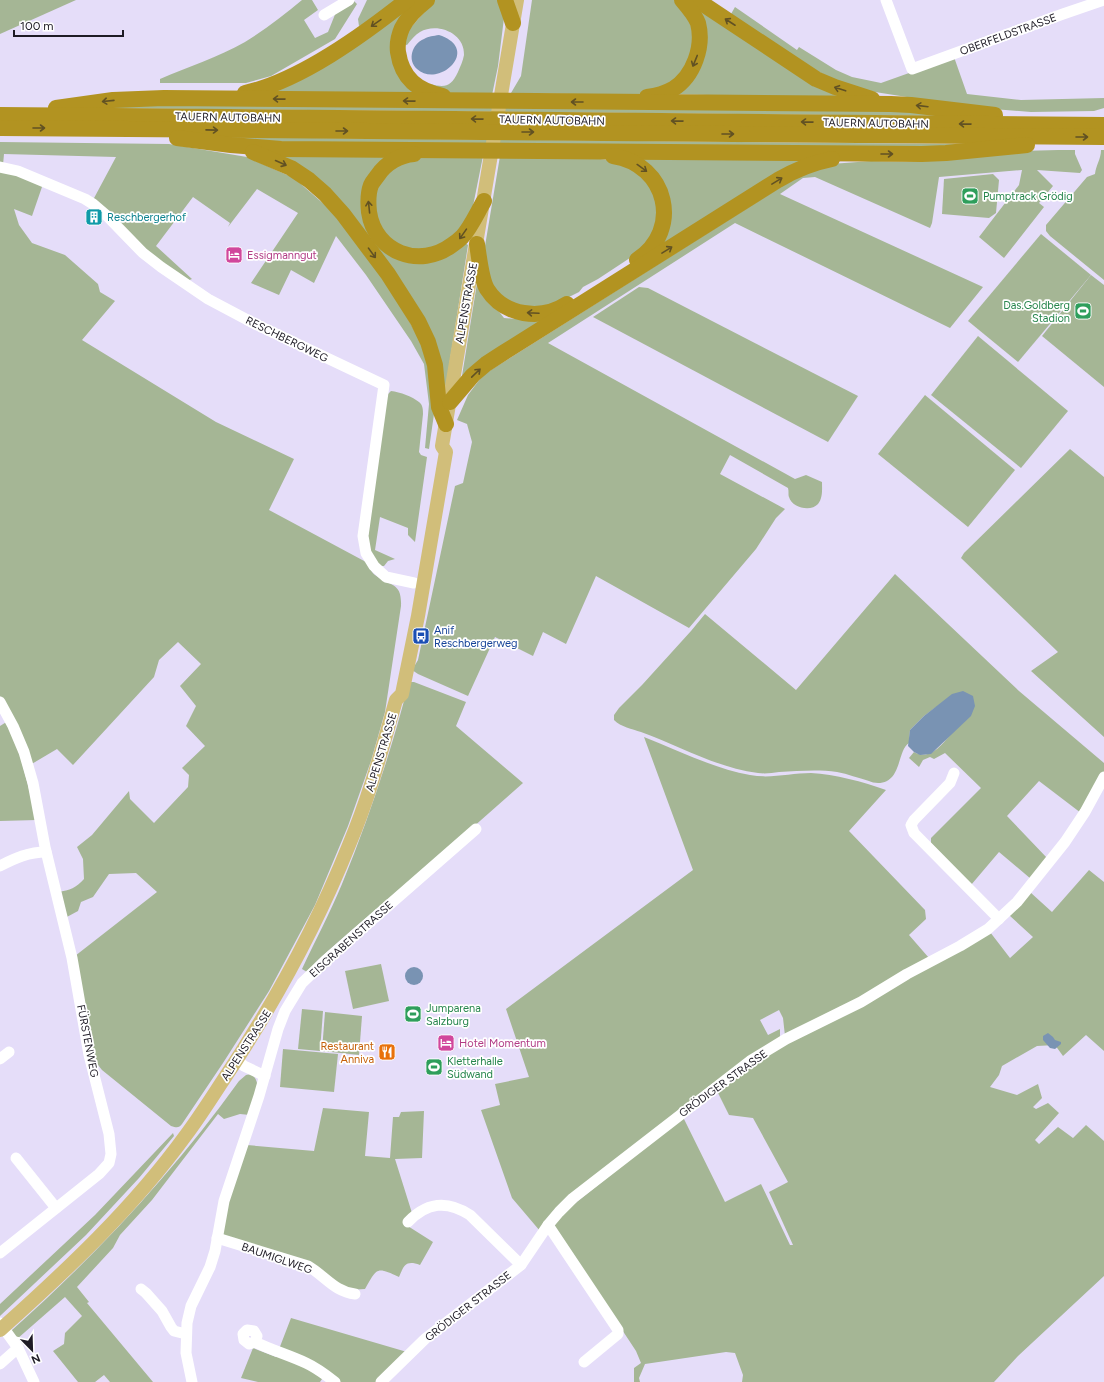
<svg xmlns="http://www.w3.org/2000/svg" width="1104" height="1382" font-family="Figtree,sans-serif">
  <rect width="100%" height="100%" fill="#e5ddf9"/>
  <!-- green -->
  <g fill="#a5b695">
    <polygon points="0,0 76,0 0,34"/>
    <path d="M302,0H312L318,10L304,20L315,38L328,32L336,12L354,1L357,4L335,39L271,76L246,83H160V79C188,67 218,57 245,42C265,30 284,15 302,0Z"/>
    <polygon points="367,0 399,0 363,25 359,26 358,19"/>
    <polygon points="415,0 394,34 422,95 263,93"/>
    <path d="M435,0H500L504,18L498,66L492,95L452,94L430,84C445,88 451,87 458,72C460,67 463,61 464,55C465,33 437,22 420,32C415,35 411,40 407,45L403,44L406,33Z"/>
    <polygon points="532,0 675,0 692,23 695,49 676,82 636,95 511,93 521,76"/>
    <polygon points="687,0 864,99 670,94 699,70"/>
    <polygon points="735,7 797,50 799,47 836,70 852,77 881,83 954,57 967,94 1021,100 1104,98 1104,108 1094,111 1031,112 993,109 926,100 875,92 849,86 812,69 731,14"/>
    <polygon points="120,103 878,107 956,116 92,108"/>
    <polygon points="212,137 955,144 955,150 288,146"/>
    <polygon points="0,142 169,144 247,157 294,178 334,213 392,289 421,343 433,380 435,407 429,449 425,448 429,404 424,364 411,341 366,275 336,236 314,283 291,270 279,295 251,283 298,213 257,189 228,227 230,223 193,197 156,246 192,279 187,281 153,258 93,200 116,157 4,154 3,165 0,165"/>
    <path d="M1058,150H1075V154L1082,170L1080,173L1037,170L1053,186L1039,203L1044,207L1004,258L979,237L1019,185L1022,170L939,177L932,223L930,228L815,177L803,178L780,194L983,287L950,328L735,223L548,343L795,479L806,475L822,482C822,489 823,498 818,504C811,512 792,508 789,497C788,495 789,491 788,488L730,455L720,474L785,509L776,518L756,549L689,628L596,576L566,644L543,632L533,656L495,637L468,696L418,674L412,670L418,660L455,486L463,483L472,442L467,424L457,420L468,395L483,375L801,174L831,164L871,161L906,162L947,160L1020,151Z"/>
    <path d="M1101,150H1104V280L1050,236L1046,231V225L1087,177L1095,174C1096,165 1101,159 1101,150Z"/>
    <polygon points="277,153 395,153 363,211 406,260 464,242 468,245 444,398 440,373 381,257"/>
    <polygon points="483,156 472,211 464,227 433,251 406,250 381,233 373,197 379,178 407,158"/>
    <polygon points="500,156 592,158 617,161 640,172 658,199 656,228 642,250 598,279 583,287 579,292 571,296 554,305 540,309 513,306 492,288 486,266 485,246"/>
    <polygon points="638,156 804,158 649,256 670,220"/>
    <path d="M0,169L43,184L32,216L14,209L19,225L32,243L65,255L98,284L100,292L115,301L82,340L216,422L294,459L269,510L366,562C369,566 371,572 375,575C391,587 402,582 401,606L385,712L371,761L348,826L315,905L269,991L223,1063L182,1124C179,1128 177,1128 171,1126L102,1070L94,1060L75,956L157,892L136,873L109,874L93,897L81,902L78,911L65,918L58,892C70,890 76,888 84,879L83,859L77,847L92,835L129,791L130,799L154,823L188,787L189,775L182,768L205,746L186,726L196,706L180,686L201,664L178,642L159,660L154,677L73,765L57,749L30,765L10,713L0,696Z"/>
    <polygon points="993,174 999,180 996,213 989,218 942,214 944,179"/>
    <polygon points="1041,234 1091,275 1018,362 968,321"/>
    <polygon points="1091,275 1104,285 1104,387 1042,336"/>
    <polygon points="478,277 486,295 504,318 530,320 552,314 461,382"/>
    <polygon points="639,287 648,288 858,396 828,442 593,317"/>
    <polygon points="978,336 1068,411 1021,468 931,395"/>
    <path d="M391,391C400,392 413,397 419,402C423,405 423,410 423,414L419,452L421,455L427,457L415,542L408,535V528L380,517L375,550L395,559L388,561L384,566H381L373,558L367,543L387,395Z"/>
    <polygon points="925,395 1015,470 968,527 878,454"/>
    <polygon points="1070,449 1104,477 1104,737 1031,671 1058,652 961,558 964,553"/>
    <path d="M895,574L1019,691L1104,763V772L1081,813L1039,781L1007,816L1048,859L1031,879L999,852L971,885L931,843V838L981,788L945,753L934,759L930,757L923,760L919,767L909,758L914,752C931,761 942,744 952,733L936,707L924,716L910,730L909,743C897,750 902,783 878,783C875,783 871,782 869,781C858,778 848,774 837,772C818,769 798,771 779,772C772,773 765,774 758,773C717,768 680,746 641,732C632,729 621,727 614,720V715L619,708L642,685L691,631L705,614L796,690Z"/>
    <path d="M409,682H414L466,702L456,726L523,783L438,858L353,929L319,959L307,972L302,969C315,941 330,913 342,884C369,818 391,752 409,682Z"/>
    <polygon points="8,721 18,747 37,820 0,821 0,726"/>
    <path d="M644,737C677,750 715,769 750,775C770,779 791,773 811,773C835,774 863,782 886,790L849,831L925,910L926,919L909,935L929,958L882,986L785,1036L783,1018L779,1010L760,1020L768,1035L780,1029V1038L540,1231L512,1198L481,1110L500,1105L495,1084L529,1077L506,1009L693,870Z"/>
    <polygon points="1089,870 1104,882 1104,1051 1086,1035 1063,1056 1055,1045 1037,1046 1002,1066 999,1075 990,1087 1017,1095 1038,1084 1042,1098 1033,1107 1036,1109 1048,1103 1059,1113 1035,1140 1039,1144 1058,1127 1073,1138 1086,1125 1104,1141 1104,1276 1018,1356 994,1382 742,1382 743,1375 735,1353 726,1352 645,1364 639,1378 640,1382 634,1382 634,1368 641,1363 636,1351 553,1225 563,1213 683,1117 725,1202 761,1184 790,1245 793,1245 769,1192 788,1182 753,1118 729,1115 717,1091 750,1064 990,932 1010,958 1033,937 1009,915 1030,892 1052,912"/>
    <polygon points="381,964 389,1001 353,1009 345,971"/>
    <polygon points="302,1009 323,1011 320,1051 298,1049"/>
    <polygon points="325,1012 362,1016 359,1055 322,1051"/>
    <polygon points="283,1049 338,1054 334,1092 280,1087"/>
    <path d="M251,1074C264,1083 254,1102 250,1115L240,1114L224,1119L218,1114L152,1200L120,1235L113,1248L77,1287L89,1302L87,1303L153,1382H110L104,1375L95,1382H78L53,1351L64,1344L65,1333L82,1316L65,1297L17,1339L11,1331C95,1256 173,1173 239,1081L246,1075Z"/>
    <path d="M323,1108L369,1112L365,1156L390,1158L393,1117H399L401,1112L424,1111L422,1158L395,1159L412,1213L403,1223L433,1242L420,1265C406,1260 404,1265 399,1277C376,1266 377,1268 365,1289L348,1290L313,1266L222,1235L221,1226L247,1145L314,1151Z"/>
    <polygon points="173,1133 174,1136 139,1178 86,1235 0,1316 0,1304 95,1215"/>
    <polygon points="291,1318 407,1352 378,1382 340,1382 324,1376 320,1382 258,1382 241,1378 253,1348 276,1357"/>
  </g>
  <!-- water -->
  <g fill="#7993b3">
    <path d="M439,35C482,49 439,89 417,69C407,60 412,44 424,39C429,36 433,36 439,35Z"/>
    <polygon points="963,691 973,696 975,706 971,716 931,754 920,755 914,752 908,746 910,730 924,716 952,694"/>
    <circle cx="414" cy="976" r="9"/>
    <polygon points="1048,1033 1053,1037 1055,1040 1061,1042 1061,1044 1055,1049 1050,1048 1043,1040 1043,1036"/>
  </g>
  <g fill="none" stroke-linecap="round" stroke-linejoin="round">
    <!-- minor -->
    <g stroke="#fff" stroke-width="11">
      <polyline points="886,0 912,69 1063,14 1104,0"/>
      <polyline points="324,15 349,0"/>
      <polyline points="0,167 18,171 85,199 93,204 107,216 143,253 161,267 208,299 255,324 384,385 363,536 366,553 374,566 386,577 414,583"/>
      <polyline points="0,702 13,726 24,752 33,783 45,847 72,958 89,1055 109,1134 111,1154 109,1163 99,1174 0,1253"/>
      <polyline points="954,773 950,783 914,820 911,825 914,833 999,919"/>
      <path d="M0,866C15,858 29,852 46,852"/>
      <polyline points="0,1059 9,1052"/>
      <polyline points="237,1060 244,1066 265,1076"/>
      <polyline points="16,1158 56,1208"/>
      <path d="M408,1222C427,1202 447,1200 470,1215L521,1265"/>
      <polyline points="548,1225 618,1330 618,1334 584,1362"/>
      <path d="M217,1238L308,1266C325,1276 335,1292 355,1294"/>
      <polyline points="141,1289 146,1293 162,1311 171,1327 174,1331 186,1334"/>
      <polyline points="0,1323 18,1348 34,1382"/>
      <path d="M255,1342L257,1336L254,1331L247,1330L243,1334L244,1340L249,1344L255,1342C271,1350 289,1355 306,1363C317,1368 326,1375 335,1382"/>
      <polyline points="0,1364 18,1348"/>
      <polyline points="192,1382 186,1353 187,1323 191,1306 210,1267 215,1251 224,1201 259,1096 278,1029 285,1011 302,983 325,961 476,829"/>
      <polyline points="381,1382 426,1338 521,1265 548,1225 559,1212 573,1198 750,1061 786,1039 861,1002 907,974 960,946 988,929 1017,902 1065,842 1085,812 1104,777"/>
    </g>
    <!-- major -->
    <path stroke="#d1be7a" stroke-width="14" d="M0,1330C67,1270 133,1208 186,1135C198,1119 209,1102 220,1085C271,1009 315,930 349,845C369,798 382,749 396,700L402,694L418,616L446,452L442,446L517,0"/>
    <!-- highway -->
    <g stroke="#b29321" stroke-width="16">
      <path d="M427,0C417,8 408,16 402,28C399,35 397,44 398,52C402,79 418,91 443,96"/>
      <polyline points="505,0 513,23"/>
      <polyline points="697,0 816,79 835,87 872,99"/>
      <path d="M245,93C300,81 363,35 407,0"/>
      <path d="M647,97C655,96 666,93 673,89C694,76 704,46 698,23C695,15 688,7 682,0"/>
      <polyline points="56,108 113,100 164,98 891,104 911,105 995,115"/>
      <polyline points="0,115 1104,125"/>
      <polyline points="0,128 1104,137"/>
      <polyline points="177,138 231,145 281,149 922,154 946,153 1027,145"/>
      <polyline points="253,152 291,168 309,180 325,194 343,214 388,274 418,321 428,342 435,365 439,407 446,424"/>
      <path d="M414,154C400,155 386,163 378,175C376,178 373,181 371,185C368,193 368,203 369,212C375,253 420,269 452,245C455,243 459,240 462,237C471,227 477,213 484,201"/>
      <path d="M613,156C667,164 683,230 637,260"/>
      <path d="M477,244C479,256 481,279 487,289C504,316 541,321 567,304"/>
      <path d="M450,402L473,375L486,364L503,353L778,180C795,170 812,163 832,159"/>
    </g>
  </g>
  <!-- one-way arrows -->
  <defs><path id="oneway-shaft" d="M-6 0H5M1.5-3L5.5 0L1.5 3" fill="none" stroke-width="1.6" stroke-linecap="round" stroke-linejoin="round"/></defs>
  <g stroke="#615123">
    <use href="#oneway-shaft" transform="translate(730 22) rotate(-147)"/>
    <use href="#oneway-shaft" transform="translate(376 23) rotate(145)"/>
    <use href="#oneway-shaft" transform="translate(695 61) rotate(112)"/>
    <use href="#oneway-shaft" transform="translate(840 89) rotate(-162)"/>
    <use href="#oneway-shaft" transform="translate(279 99) rotate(-179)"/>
    <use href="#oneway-shaft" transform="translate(108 101) rotate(174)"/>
    <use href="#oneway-shaft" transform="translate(409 101) rotate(-179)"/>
    <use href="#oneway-shaft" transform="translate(577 102) rotate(-180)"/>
    <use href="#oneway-shaft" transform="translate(922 106) rotate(-173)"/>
    <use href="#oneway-shaft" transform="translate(477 119) rotate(-179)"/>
    <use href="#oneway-shaft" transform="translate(677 121) rotate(-179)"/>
    <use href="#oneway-shaft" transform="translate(807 122) rotate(-179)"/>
    <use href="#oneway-shaft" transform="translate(965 124) rotate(-179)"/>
    <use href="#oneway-shaft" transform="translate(39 128)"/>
    <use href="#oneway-shaft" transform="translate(212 130) rotate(1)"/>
    <use href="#oneway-shaft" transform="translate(342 131)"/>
    <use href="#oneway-shaft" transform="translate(528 132)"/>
    <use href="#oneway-shaft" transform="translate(728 134)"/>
    <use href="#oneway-shaft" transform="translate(1082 137)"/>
    <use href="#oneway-shaft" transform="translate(887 154)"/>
    <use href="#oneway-shaft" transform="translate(281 163) rotate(24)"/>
    <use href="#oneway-shaft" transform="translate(642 168) rotate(36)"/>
    <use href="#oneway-shaft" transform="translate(777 181) rotate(-31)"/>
    <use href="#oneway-shaft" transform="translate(369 207) rotate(-96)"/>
    <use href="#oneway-shaft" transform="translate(463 234) rotate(125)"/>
    <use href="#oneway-shaft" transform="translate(667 250) rotate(-32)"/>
    <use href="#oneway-shaft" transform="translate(372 253) rotate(54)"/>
    <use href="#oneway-shaft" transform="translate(533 313) rotate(-177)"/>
    <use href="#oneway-shaft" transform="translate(476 373) rotate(-44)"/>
  </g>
  <!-- icons -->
  <defs>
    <g id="stadium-square" transform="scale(0.9)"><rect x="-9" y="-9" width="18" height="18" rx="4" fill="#2e9e5b" stroke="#fff"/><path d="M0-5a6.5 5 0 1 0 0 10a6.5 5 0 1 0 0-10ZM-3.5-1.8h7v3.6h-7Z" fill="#fff"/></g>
    <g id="building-square" transform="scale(0.9)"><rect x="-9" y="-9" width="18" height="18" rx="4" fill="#0f9aa8" stroke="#fff"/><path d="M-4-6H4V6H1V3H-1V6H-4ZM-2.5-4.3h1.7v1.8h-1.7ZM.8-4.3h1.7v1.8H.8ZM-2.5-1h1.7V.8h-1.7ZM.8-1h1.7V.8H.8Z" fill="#fff"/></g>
    <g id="hotel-square" transform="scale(0.9)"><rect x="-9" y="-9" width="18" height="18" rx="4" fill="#d1479c" stroke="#fff"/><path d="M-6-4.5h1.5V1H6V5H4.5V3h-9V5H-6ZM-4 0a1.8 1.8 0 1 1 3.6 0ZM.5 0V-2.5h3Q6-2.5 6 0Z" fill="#fff"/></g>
    <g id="bus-square" transform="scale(0.9)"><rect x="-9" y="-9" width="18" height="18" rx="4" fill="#1a4fb4" stroke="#fff"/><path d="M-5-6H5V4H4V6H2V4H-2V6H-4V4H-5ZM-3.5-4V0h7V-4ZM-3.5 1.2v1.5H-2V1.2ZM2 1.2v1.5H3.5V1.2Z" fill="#fff"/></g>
    <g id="restaurant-square" transform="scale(0.9)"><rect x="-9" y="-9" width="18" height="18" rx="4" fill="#e8710a" stroke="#fff"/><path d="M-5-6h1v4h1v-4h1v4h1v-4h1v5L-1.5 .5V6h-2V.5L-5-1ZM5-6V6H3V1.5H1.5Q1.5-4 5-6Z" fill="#fff"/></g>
  </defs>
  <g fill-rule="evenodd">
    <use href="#stadium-square" x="970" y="196"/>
    <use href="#building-square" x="94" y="217"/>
    <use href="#hotel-square" x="234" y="255"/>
    <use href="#stadium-square" x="1083" y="311"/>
    <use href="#bus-square" x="421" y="636"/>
    <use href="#stadium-square" x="413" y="1014"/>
    <use href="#hotel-square" x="446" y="1043"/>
    <use href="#restaurant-square" x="387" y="1052"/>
    <use href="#stadium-square" x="434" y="1067"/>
  </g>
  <g text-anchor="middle" stroke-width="3.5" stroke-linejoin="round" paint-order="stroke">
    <!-- street labels -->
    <g font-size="11" fill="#1e1b25" stroke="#fff">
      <text transform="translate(1008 34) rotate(-20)" y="4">OBERFELDSTRASSE</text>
      <text transform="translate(228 117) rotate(1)" y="4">TAUERN AUTOBAHN</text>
      <text transform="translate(552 120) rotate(1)" y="4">TAUERN AUTOBAHN</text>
      <text transform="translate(876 123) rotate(1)" y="4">TAUERN AUTOBAHN</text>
      <text transform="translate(466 303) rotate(-80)" y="4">ALPENSTRASSE</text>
      <text transform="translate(287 339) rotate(26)" y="4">RESCHBERGWEG</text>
      <text transform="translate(381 752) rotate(-73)" y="4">ALPENSTRASSE</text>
      <text transform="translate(351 939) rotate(-42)" y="4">EISGRABENSTRASSE</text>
      <text transform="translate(88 1041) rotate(79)" y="4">FÜRSTENWEG</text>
      <text transform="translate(246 1045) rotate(-57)" y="4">ALPENSTRASSE</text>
      <text transform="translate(723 1083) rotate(-36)" y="4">GRÖDIGER STRASSE</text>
      <text transform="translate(277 1258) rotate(19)" y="4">BAUMIGLWEG</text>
      <text transform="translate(468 1306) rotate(-38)" y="4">GRÖDIGER STRASSE</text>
    </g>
    <!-- leisure labels -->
    <g font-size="11" fill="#27864d" stroke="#fff" text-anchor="start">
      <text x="983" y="200">Pumptrack Grödig</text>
      <text x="1070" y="309" text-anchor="end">Das.Goldberg<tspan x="1070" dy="13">Stadion</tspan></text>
      <text x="426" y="1012">Jumparena<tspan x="426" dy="13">Salzburg</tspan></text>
      <text x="447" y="1065">Kletterhalle<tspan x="447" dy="13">Südwand</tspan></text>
    </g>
    <!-- culture labels -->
    <g font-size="11" fill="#0d838f" stroke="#fff" text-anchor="start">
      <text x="107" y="221">Reschbergerhof</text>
    </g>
    <!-- hotel labels -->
    <g font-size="11" fill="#b23c85" stroke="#fff" text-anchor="start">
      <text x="247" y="259">Essigmanngut</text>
      <text x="459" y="1047">Hotel Momentum</text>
    </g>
    <!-- transit labels -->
    <g font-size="11" fill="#164399" stroke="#fff" text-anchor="start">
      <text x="434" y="634">Anif<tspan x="434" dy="13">Reschbergerweg</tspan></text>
    </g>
    <!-- food labels -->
    <g font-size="11" fill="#c56008" stroke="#fff" text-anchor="end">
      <text x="374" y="1050">Restaurant<tspan x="374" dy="13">Anniva</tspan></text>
    </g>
  </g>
  <!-- north arrow -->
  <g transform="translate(32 1350) rotate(157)" stroke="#ffffff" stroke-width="3" paint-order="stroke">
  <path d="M0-3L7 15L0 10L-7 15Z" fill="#1e1b25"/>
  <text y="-6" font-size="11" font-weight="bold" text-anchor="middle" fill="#1e1b25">N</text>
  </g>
  <!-- scale -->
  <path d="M14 30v6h109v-6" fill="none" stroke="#1e1b25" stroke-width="2"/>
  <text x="20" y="30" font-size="12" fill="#1e1b25" stroke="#ffffff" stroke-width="3" paint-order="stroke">100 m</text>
</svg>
